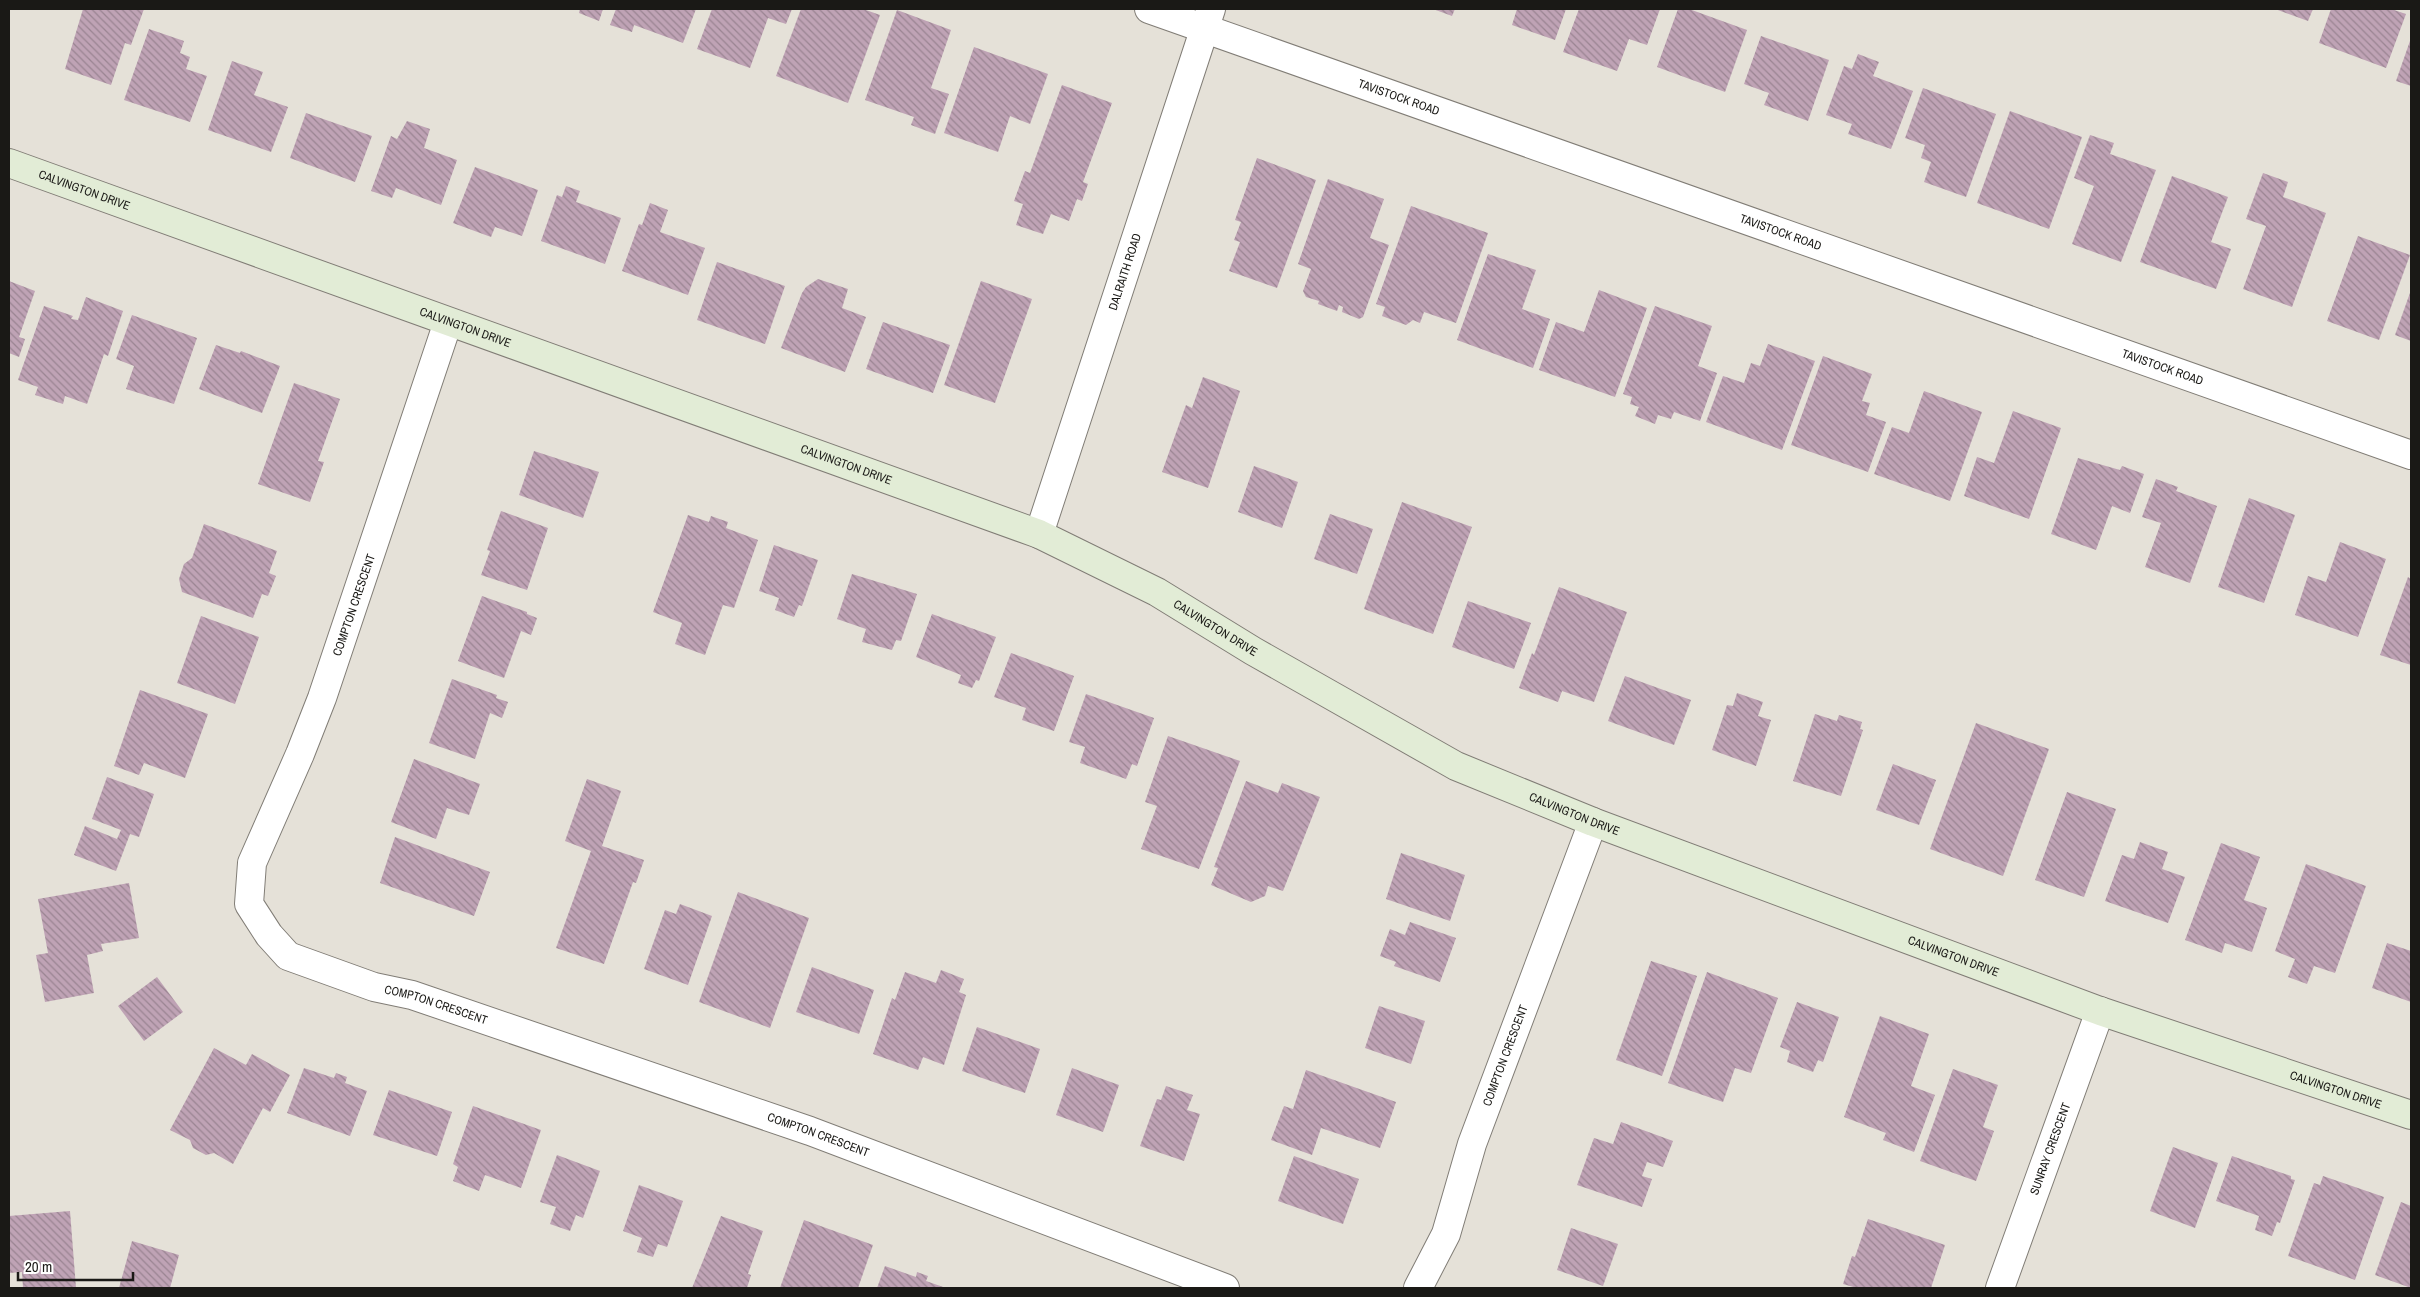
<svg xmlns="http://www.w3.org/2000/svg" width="2420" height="1297" font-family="'Archivo Narrow',sans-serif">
  <defs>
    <pattern id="building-back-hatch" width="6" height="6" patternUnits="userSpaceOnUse" patternTransform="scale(1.25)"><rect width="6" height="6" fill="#bfa3b5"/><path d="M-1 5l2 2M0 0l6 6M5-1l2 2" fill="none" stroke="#9a8492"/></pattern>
  </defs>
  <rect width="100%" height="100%" fill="#e5e1d8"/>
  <!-- building -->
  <g fill="url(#building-back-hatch)">
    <polygon points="83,9 144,9 131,45 125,43 111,85 65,69"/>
    <polygon points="580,9 603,9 599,21 579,13"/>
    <polygon points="616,9 696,9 683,43 634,25 632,32 610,25"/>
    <polygon points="712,9 792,9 786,24 768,18 750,68 697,49"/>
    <polygon points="801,9 863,9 880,15 848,103 776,76"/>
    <polygon points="1433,9 1455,9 1452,16"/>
    <polygon points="1517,9 1566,9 1555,40 1512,25"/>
    <polygon points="1579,9 1660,9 1647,45 1629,39 1617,71 1563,52"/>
    <polygon points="1678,9 1689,9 1747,30 1725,92 1657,67"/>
    <polygon points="2275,9 2313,9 2308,21"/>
    <polygon points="2331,9 2391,9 2406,14 2386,68 2319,43"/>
    <polygon points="897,10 951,30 931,88 949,94 935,134 911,125 914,117 865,100"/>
    <polygon points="149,29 184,41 180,53 190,57 186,69 207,76 190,122 124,100"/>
    <polygon points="1761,36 1829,60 1808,121 1764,105 1769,93 1744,84"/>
    <polygon points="2411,38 2411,86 2396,81"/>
    <polygon points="974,47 1048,74 1030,124 1010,116 998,152 944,133"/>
    <polygon points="1858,54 1879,62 1873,76 1913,91 1891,149 1848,134 1852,124 1826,115 1844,66 1852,69"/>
    <polygon points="232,61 263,72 254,95 288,107 271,152 208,130"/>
    <polygon points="1062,85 1112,103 1083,182 1088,184 1082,201 1077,199 1069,221 1051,214 1043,234 1016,225 1023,204 1014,201 1025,171 1030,173"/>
    <polygon points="1923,88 1996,114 1966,197 1924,182 1931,162 1921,158 1925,145 1905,138"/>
    <polygon points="2010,111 2082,137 2049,229 1977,203"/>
    <polygon points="306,113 372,136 355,182 290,158"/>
    <polygon points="407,121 430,129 424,148 457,160 441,205 396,188 392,198 371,191 391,136 397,139"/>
    <polygon points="2090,135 2114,143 2110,154 2156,170 2121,262 2072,244 2094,186 2074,178"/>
    <polygon points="1257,158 1316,180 1277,288 1229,271 1240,242 1234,240 1241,222 1235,220"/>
    <polygon points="475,167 538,190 522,236 495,227 491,237 453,223"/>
    <polygon points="2263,173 2288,182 2283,197 2326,213 2292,307 2243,289 2266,226 2246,219"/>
    <polygon points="2172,176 2228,197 2211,242 2231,249 2216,289 2140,262"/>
    <polygon points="1328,179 1384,199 1370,238 1389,245 1363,317 1359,319 1342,312 1343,307 1339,305 1337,311 1318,304 1319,301 1306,297 1303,291 1311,269 1298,264"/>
    <polygon points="566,186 580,191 576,202 621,218 605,264 541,241 557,195 562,197"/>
    <polygon points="650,203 668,210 660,232 705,248 688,295 622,271 639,224 642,225"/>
    <polygon points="1411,206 1488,233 1456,323 1424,312 1420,323 1413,320 1406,325 1382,316 1385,307 1376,304"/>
    <polygon points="2358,236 2410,255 2379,340 2327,321"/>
    <polygon points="1488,254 1536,270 1522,309 1550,319 1533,368 1457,340"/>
    <polygon points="717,262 785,286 765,344 697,320"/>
    <polygon points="818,279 848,289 842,308 866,317 845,372 781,348 802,293 806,287"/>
    <polygon points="9,281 35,291 19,337 25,339 19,357 9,353"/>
    <polygon points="981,281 1032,299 995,403 944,385"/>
    <polygon points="1599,290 1647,308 1615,397 1539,370 1556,322 1584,332"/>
    <polygon points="2411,290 2411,341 2395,335"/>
    <polygon points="86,297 123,311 108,356 104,354 87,404 65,396 63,404 35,395 38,387 18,380 44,306 73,316 71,319 78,320"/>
    <polygon points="1655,306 1712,326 1698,366 1717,373 1700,421 1674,412 1671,419 1658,415 1655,424 1635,416 1639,407 1630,404 1632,397 1623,394"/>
    <polygon points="132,315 197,338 174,404 126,389 134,366 116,359"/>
    <polygon points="883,322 950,345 933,393 866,369"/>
    <polygon points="1768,344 1815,361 1782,450 1706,422 1723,376 1744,383 1751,363 1760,366"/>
    <polygon points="216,345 240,353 241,351 280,366 262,413 199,389"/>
    <polygon points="1823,356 1872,374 1862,401 1870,403 1866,415 1886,422 1868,472 1791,445"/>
    <polygon points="1203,377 1240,391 1208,488 1162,472 1186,405 1192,408"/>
    <polygon points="294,383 340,399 318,461 324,462 310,502 258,484"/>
    <polygon points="1924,391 1982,412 1950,501 1874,474 1892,427 1909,433"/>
    <polygon points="2013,411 2061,428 2029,519 1964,496 1977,457 1994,463"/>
    <polygon points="534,451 599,472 583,518 519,495"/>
    <polygon points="2078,458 2120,470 2122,466 2144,474 2130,513 2112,506 2096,550 2051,534"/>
    <polygon points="1254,466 1298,482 1282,528 1238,512"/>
    <polygon points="2156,479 2178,487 2176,491 2217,506 2190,583 2145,567 2161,523 2142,517"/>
    <polygon points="2249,498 2295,515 2264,603 2218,587"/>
    <polygon points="1402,502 1472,527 1433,634 1364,609"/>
    <polygon points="501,511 548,528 527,590 481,575 490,551 487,550"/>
    <polygon points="1330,514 1373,529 1357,574 1314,559"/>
    <polygon points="688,515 709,522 711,516 728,522 726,528 758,540 734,608 723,605 705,655 675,644 682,623 653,612"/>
    <polygon points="204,524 277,551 269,573 276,576 268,596 262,594 253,618 182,592 179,579 184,564 192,558"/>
    <polygon points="2340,542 2386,559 2358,637 2295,615 2308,576 2326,582"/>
    <polygon points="774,545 818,560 802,606 799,605 794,617 775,610 779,598 759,591"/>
    <polygon points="852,574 917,594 901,641 896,640 892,650 862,642 866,629 837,619"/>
    <polygon points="2408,577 2411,579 2411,665 2380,655"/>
    <polygon points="1559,587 1627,612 1594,702 1562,691 1558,702 1519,688 1532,653 1534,655"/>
    <polygon points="482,596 527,612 527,614 537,618 531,635 521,631 504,678 458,661"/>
    <polygon points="1468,601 1531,623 1514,669 1452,647"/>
    <polygon points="932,614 996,637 979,681 976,680 972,688 958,683 961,675 916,657"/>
    <polygon points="201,616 259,637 235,704 177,683"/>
    <polygon points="1011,653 1074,676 1054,731 1022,720 1026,708 994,697"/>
    <polygon points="1625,676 1691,700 1674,745 1608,721"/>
    <polygon points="452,679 497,695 496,698 508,702 502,718 490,713 475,759 429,743"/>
    <polygon points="140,690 208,714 185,778 144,763 139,775 114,766"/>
    <polygon points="1737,693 1763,702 1758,716 1771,720 1756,766 1712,750 1727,705 1733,706"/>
    <polygon points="1086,694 1154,718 1137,766 1132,764 1126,779 1080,763 1085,747 1069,742"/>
    <polygon points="1815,714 1837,721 1839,715 1862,722 1860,729 1863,730 1841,796 1793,781"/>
    <polygon points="1976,723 2049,749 2003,876 1930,849"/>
    <polygon points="1168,736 1240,761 1199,869 1141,849 1157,806 1145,802"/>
    <polygon points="414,759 480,784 469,815 447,808 436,839 391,822"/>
    <polygon points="1893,764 1936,780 1919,825 1876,810"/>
    <polygon points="107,777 154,794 139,837 130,834 116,871 74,855 85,826 117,839 121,830 92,819"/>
    <polygon points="587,779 621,791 602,846 644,860 636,883 633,882 604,964 556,948 591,851 565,841"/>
    <polygon points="1246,781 1278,793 1282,783 1320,797 1283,891 1268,886 1265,896 1251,902 1211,885 1218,868 1214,867"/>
    <polygon points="2067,792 2116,809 2084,897 2035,880"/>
    <polygon points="395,837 490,872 474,916 380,883"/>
    <polygon points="2140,842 2168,852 2162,869 2185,877 2168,923 2105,901 2122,855 2134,859"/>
    <polygon points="2221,843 2260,857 2244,900 2267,908 2252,952 2225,943 2222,953 2185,940"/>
    <polygon points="1401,853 1465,875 1450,921 1386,899"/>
    <polygon points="2306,864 2366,886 2335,973 2314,966 2307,984 2288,977 2295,959 2275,951"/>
    <polygon points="129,883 139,938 101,944 103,951 87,955 94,993 45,1002 36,955 48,953 38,899"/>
    <polygon points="738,892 809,918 770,1028 699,1002"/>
    <polygon points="680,904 712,916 688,985 644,969 665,910 676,914"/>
    <polygon points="1410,922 1456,938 1440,982 1394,966 1396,962 1380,956 1390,929 1405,935"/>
    <polygon points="2387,943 2411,951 2411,1002 2372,988"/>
    <polygon points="1651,961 1697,976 1662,1076 1616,1060"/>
    <polygon points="812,967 874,990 859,1034 796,1012"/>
    <polygon points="941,970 964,979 959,992 966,995 944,1065 923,1057 918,1070 873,1054 892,998 895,1000 905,972 936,983"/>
    <polygon points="1707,972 1778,998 1751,1073 1735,1068 1723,1102 1668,1083"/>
    <polygon points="157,977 183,1012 144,1041 118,1006"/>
    <polygon points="1797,1002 1839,1017 1823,1062 1818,1060 1813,1072 1787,1062 1790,1051 1780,1047"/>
    <polygon points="1379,1006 1425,1021 1411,1064 1365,1048"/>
    <polygon points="1880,1016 1929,1034 1911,1086 1935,1095 1914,1152 1883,1140 1886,1133 1844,1117"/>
    <polygon points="977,1027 1040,1049 1025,1093 962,1071"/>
    <polygon points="214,1048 246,1065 252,1054 290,1075 270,1112 263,1108 233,1164 214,1153 206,1155 193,1148 190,1140 170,1130"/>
    <polygon points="304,1068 334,1078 336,1073 347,1077 345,1083 367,1091 350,1136 287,1113"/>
    <polygon points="1072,1068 1119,1085 1103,1132 1056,1115"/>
    <polygon points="1953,1069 1998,1085 1983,1127 1994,1131 1976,1181 1920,1161"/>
    <polygon points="1306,1070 1396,1102 1380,1148 1321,1128 1312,1155 1271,1140 1284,1106 1293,1109"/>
    <polygon points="1166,1086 1193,1095 1187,1110 1200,1114 1184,1161 1140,1146 1157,1099 1161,1100"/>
    <polygon points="389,1090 452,1112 437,1156 373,1135"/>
    <polygon points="473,1106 541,1130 521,1188 485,1175 479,1191 453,1181 458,1167 453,1164"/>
    <polygon points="1621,1122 1673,1141 1663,1167 1647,1162 1642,1176 1652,1179 1642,1207 1577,1185 1594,1138 1613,1144"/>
    <polygon points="2173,1147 2218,1163 2195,1228 2150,1211"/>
    <polygon points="557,1155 600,1171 583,1218 576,1215 570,1231 550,1224 556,1207 540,1202"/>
    <polygon points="1294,1156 1359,1179 1343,1224 1278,1201"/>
    <polygon points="2232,1156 2291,1176 2291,1179 2295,1180 2280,1223 2277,1222 2272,1236 2255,1230 2259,1216 2216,1201"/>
    <polygon points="2323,1176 2384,1197 2355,1280 2288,1256 2314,1183 2320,1185"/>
    <polygon points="639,1185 683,1201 667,1247 658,1244 653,1257 637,1252 642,1238 623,1231"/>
    <polygon points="2401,1202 2411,1206 2411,1288 2375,1275"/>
    <polygon points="70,1211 76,1288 23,1288 22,1272 9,1273 9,1216"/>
    <polygon points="721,1216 763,1231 748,1274 751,1275 747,1288 692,1288"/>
    <polygon points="1868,1219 1945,1245 1931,1288 1857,1288 1843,1284 1852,1256 1855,1257"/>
    <polygon points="804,1220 873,1245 858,1288 780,1288"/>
    <polygon points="1571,1228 1618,1244 1603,1286 1557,1270"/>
    <polygon points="132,1241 179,1255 170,1288 119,1288"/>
    <polygon points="885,1266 916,1277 917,1272 928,1276 926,1281 946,1288 877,1288"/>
  </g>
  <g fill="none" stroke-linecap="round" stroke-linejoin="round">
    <!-- street casing -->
    <g stroke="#817d76" stroke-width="30">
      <g id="street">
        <path id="s1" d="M1149,9L2411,455"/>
        <path id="s2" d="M448,322L322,698L300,754L252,863L249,904L269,935L288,956L374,987L412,995L810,1131L1225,1288"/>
        <path id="s3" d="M1039,534L1211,9"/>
        <path id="s4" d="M1418,1288L1446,1234L1472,1144L1593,822"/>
        <path id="s5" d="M2000,1288L2100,1011"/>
      </g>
    </g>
    <!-- secondary casing -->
    <g stroke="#817d76" stroke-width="30">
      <g id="secondary">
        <path id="s6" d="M9,163L1039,534L1157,592L1253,651L1456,766L1593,822L2100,1011L2411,1115"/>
      </g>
    </g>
    <!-- street -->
    <use href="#street" stroke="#fff" stroke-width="28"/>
    <!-- secondary -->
    <use href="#secondary" stroke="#e2ecd6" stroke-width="28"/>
  </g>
  <g text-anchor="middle" stroke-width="4" stroke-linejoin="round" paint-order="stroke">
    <!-- street labels -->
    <g font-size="12" fill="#1a1916" stroke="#fff">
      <text dy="4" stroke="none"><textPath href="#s1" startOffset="265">TAVISTOCK ROAD</textPath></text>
      <text dy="4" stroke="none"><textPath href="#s6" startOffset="80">CALVINGTON DRIVE</textPath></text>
      <text dy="4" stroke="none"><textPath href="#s1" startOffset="670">TAVISTOCK ROAD</textPath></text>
      <text dy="4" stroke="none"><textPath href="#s3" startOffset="276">DALRAITH ROAD</textPath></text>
      <text dy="4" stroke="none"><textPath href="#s6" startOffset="485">CALVINGTON DRIVE</textPath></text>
      <text dy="4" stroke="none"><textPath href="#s1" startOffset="1075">TAVISTOCK ROAD</textPath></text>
      <text dy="4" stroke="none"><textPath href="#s6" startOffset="890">CALVINGTON DRIVE</textPath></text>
      <text transform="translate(354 605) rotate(-71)" y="4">COMPTON CRESCENT</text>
      <text dy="4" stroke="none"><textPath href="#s6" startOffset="1295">CALVINGTON DRIVE</textPath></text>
      <text dy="4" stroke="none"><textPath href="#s6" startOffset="1700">CALVINGTON DRIVE</textPath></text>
      <text dy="4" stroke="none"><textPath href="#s6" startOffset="2105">CALVINGTON DRIVE</textPath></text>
      <text dy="4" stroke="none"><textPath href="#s2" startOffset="838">COMPTON CRESCENT</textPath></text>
      <text dy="4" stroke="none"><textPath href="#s4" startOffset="249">COMPTON CRESCENT</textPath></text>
      <text dy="4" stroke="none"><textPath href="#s6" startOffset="2510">CALVINGTON DRIVE</textPath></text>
      <text dy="4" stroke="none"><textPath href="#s2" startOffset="1242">COMPTON CRESCENT</textPath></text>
      <text dy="4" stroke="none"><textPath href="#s5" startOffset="148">SUNRAY CRESCENT</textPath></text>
    </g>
  </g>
  <!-- border -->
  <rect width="2420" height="1297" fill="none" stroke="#1a1916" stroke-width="20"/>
  <!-- scale -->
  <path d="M18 1272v8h115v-8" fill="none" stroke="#1a1916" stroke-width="2.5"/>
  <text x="25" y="1272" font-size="15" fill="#1a1916" stroke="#ffffff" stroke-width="4" paint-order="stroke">20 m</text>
</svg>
